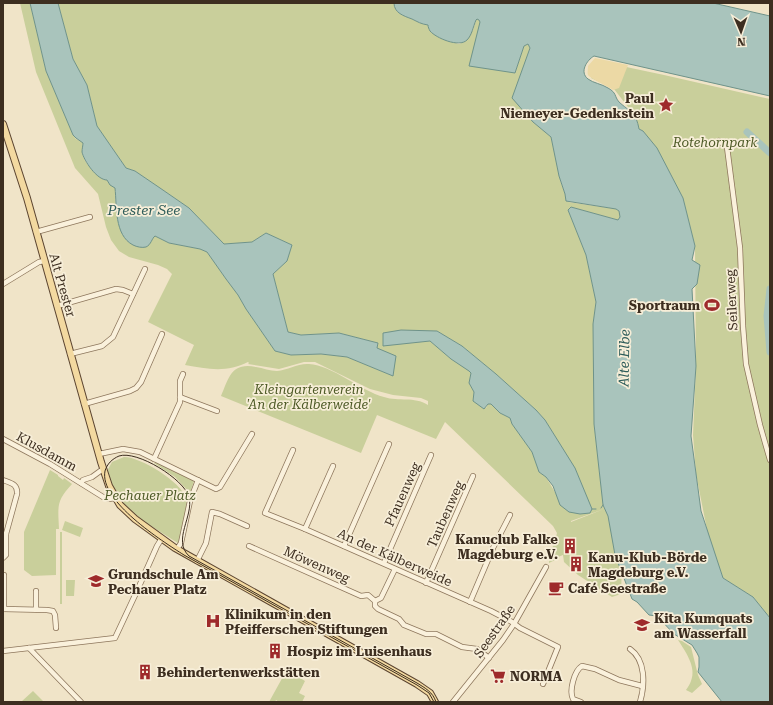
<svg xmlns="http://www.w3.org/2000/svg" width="773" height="705" font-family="'Roboto Serif',serif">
  <rect width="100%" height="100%" fill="#f0e4c8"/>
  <!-- green -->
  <g fill="#c9cf9b" fill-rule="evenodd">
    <path d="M20,3H30L46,71L73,135L76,139L83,142C83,145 82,149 82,152C84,164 95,173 104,180H107L115,188C116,207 115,230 131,243L155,236L169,243L200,249L207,252L226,279L238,295L246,309L275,351L291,355L321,354L347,357L393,376L376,348L378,343L339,333L301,335L288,332L273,274L287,261L292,245L266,233L252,242L224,244L189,208L135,171L126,168L97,126L87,85L73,59L58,3H394C394,13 404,16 412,19C418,22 422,24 428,25L431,31L458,44H460L473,30L476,20L478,19L515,73L524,46L528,44L530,48L513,98L533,122L551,137L561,183L568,202L616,209L619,211L620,217L618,220L571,207L568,210L586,255L596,302L593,324L594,424L604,509L571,521V522L604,509L611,505L622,565L621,594L612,597L578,575L564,562L563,555L558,557L557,555L555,560L549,563C549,553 555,543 557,533L553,526L445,422L436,439L377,415L361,453L221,396C229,378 231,362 256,367C263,368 270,371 277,371C288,370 298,363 309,364C332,365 361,391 384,397C399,402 414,396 428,405V401L421,398L393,395L370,389L315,362H304L279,369L248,364L249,363L248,362C227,373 207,369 185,365L194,345L148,322L172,274L167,269L158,265L129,257L119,251L111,240L106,227L98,194L75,168L36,72ZM437,331L462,346L496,374L536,410L545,420L555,436L578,475L556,494L546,477L539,472L532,452L512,424L510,418L500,413L491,404H488L486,408L473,401L474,392L470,385L471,373L470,371L451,359L430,341L383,345V333Z"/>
    <polygon points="598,61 664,75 770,99 770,618 753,597 723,578 710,545 696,474 693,435 696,366 695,246 683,198 657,149 643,131 639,129 635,116 614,89 591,78"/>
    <path d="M124,457C141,457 181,482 186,498C189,507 182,535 178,543C155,528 107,503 107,471L112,462Z"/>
    <polygon points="156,462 194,481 190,493 175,477 154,463"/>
    <path d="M50,470L58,475V476L63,480L64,478L72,484C56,501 58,506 59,529H56V575L32,576L24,570V532Z"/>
    <polygon points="65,521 83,528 80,537 62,530"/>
    <rect x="60" y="532" width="2" height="72"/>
    <polygon points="66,580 75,580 74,596 66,596"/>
    <path d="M678,640L682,641L691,647L698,675L702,684L692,693L686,690C688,687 690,684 691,681C697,667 685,651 678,640Z"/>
    <polygon points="290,672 305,681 299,693 305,696 302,702 279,702 276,700 275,702 269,702 285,673"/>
    <polygon points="33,691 44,702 21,702"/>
  </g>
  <!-- sand -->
  <path fill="#ecd9a5" d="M595,58L628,65L619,88L613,90C609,87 590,78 588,75C587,73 588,69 588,66Z"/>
  <!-- water -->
  <g fill="#a9c4bc" stroke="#6f938a">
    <path d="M30,3H58L73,59L87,85L97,126L126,168L135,171L160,188L189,208L224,244L252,242L266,233L292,245L287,261L273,274L288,332L301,335L339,333L378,343L377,348L396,356L393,376L347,357L321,354L291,355L275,351L246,309L238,295L226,279L207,252L200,249L169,243L155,236C152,238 151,245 146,247C142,248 137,247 133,245C114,235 117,206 115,188L110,185L107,180C97,180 84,161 82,152C82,149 83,145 83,143L76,138L73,135L46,71Z"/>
    <path d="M394,3H713L770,16V96L594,56C587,60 579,72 588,79C593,83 602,84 608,88C617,93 614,96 619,102C630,112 636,112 639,129L643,131L657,148L683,198L695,246L692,260L700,265L697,284L692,289L696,366L691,436L701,511L723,578L753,597L770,618V702H722L698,672L699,667V657L697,653L692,645L674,634L657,616L649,615L637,602L632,599L615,555L608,516L603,505L594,424L593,324L596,302L586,255L568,210L571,207L618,220L620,217L619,211L616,209L566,201L565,194L559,176L551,137L533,122L512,98L530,48L528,44L524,46L515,73L469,66L480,22L479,20L477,19L476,20C473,27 472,35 467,40C459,48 436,38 430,31C429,29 428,27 428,25C421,24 418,22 412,19C404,16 394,13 394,3Z"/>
    <polygon points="401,330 437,331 462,346 496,374 536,410 545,420 575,468 592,509 590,513 580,514 569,512 560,505 553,486 546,477 539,472 532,452 512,424 510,418 500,413 491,404 488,404 484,409 473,401 474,392 469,383 471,373 469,371 451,359 430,341 383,346 383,333"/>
  </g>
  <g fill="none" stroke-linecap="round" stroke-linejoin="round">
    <!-- stream -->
    <g stroke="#6f938a" stroke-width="1">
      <polyline points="601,508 603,505"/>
      <polyline points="592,509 596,509"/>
    </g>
    <!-- river -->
    <g stroke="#a9c4bc" stroke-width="7">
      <polyline points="747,132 770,153"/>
      <polyline points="770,289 767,316 770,352"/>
    </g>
    <!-- minor casing -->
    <g stroke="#8d765c" stroke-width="6">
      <g id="minor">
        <polyline points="719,141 727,147 740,248 743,326 746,364 760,425 770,460"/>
        <polyline points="36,232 90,217"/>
        <polyline points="3,284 39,262 44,261"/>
        <polyline points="57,306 116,289 123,290 133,294"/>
        <polyline points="70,354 102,346 113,337 145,269"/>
        <polyline points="180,397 217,411"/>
        <polyline points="84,404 130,391 136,388 141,382 162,334"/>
        <polyline points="3,439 50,464 103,497 109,499 115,498"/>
        <polyline points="293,450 265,513 305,529 491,611 512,622 520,628 558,647 543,684"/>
        <polyline points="99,454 123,449 140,452 216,489 220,487 252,434"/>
        <polyline points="154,459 180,402 180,381 183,374"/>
        <path d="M3,480C11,483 18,484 17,494L6,534H3"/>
        <polyline points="81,483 83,480 92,477 103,469"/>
        <polyline points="305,529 333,466"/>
        <polyline points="249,546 361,596 368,595 375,601 375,606 378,609 399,619 404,625 426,634 436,634 462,647 477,649 489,658"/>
        <polyline points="344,546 389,444"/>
        <polyline points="177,549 181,543 190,501 198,480"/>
        <polyline points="3,558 6,555 6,534"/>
        <polyline points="197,561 206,543 212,512 220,514 247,526"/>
        <polyline points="384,563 431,455"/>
        <polyline points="426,583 473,476"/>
        <polyline points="36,591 36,609"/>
        <polyline points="375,601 381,598 395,569"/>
        <polyline points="470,602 493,548 510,515"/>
        <polyline points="3,609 47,610 53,611 55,615 56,628"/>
        <polyline points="4,609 4,575"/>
        <polyline points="29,648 81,702"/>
        <path d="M630,649C646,660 645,685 640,702"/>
        <polyline points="3,651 115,638 137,591 157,546 162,538"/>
        <polyline points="453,702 503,640 514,624 546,567"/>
        <path d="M581,702L573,699C569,691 574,671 582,666L595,669L619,680L642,686"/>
      </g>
    </g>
    <!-- major casing -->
    <g stroke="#5b4430" stroke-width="8">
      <polyline id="major" points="3,124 27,198 101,462 109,486 120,505 135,519 175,548 417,684 430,693 435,702"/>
    </g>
    <!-- minor -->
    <use href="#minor" stroke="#faf1dc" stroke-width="4.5"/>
    <!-- major -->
    <use href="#major" stroke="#f3d9a0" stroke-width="6"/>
    <!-- tram -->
    <path stroke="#3d2e20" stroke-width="1" d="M434,702L429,693L417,685L184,555C162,541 99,501 105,471C107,464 112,459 119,456C137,450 184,479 189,497C194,516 172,540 189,556L417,683C425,688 433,692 436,702"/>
  </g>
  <!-- icons -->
  <defs>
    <g id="sight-bare" transform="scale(1.2)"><path d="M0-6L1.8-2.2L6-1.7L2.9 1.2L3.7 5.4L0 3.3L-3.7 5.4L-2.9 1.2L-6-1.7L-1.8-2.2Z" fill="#9e2a2b" stroke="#f7eed8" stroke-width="2.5" paint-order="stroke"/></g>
    <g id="stadium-bare" transform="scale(1.2)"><path d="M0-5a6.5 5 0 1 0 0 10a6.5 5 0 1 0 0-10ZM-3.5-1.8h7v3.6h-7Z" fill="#9e2a2b" stroke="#f7eed8" stroke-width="2.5" paint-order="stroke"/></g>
    <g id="building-bare" transform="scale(1.2)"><path d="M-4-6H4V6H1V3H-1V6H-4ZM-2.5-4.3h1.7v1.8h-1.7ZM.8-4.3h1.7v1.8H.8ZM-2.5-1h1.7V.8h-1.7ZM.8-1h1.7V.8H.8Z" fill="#9e2a2b" stroke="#f7eed8" stroke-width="2.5" paint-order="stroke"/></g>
    <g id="school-bare" transform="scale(1.2)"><path d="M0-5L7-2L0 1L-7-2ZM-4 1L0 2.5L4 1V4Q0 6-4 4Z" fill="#9e2a2b" stroke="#f7eed8" stroke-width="2.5" paint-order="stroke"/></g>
    <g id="cafe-bare" transform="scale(1.2)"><path d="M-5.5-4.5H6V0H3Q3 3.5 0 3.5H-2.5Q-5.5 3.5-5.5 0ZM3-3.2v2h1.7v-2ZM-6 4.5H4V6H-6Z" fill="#9e2a2b" stroke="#f7eed8" stroke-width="2.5" paint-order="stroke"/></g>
    <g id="hospital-bare" transform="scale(1.2)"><path d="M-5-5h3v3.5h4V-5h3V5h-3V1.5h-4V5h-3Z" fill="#9e2a2b" stroke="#f7eed8" stroke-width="2.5" paint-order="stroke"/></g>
    <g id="supermarket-bare" transform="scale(1.2)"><path d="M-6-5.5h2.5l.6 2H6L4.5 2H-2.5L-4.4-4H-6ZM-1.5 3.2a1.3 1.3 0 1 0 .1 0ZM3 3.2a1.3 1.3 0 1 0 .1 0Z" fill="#9e2a2b" stroke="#f7eed8" stroke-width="2.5" paint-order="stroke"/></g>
  </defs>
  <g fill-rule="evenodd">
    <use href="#sight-bare" x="666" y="105"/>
    <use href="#stadium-bare" x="712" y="305"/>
    <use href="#building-bare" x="570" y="546"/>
    <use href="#building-bare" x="576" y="564"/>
    <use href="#school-bare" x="96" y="581"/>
    <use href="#cafe-bare" x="556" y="588"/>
    <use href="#hospital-bare" x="213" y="621"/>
    <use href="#school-bare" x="642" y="625"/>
    <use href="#building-bare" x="275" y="651"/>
    <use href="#building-bare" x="145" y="672"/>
    <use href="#supermarket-bare" x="498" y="676"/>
  </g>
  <g text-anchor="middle" stroke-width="3.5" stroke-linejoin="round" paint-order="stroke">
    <!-- poi labels -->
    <g font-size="13" font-weight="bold" fill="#3d2e20" stroke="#f7eed8" text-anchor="start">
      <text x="654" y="103" text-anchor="end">Paul<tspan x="654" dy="15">Niemeyer-Gedenkstein</tspan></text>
      <text x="700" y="310" text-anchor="end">Sportraum</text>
      <text x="558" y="544" text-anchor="end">Kanuclub Falke<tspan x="558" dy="15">Magdeburg e.V.</tspan></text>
      <text x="588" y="562">Kanu-Klub-Börde<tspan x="588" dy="15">Magdeburg e.V.</tspan></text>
      <text x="108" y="579">Grundschule Am<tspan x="108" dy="15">Pechauer Platz</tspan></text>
      <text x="568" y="593">Café Seestraße</text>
      <text x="225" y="619">Klinikum in den<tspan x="225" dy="15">Pfeifferschen Stiftungen</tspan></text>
      <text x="654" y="623">Kita Kumquats<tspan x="654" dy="15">am Wasserfall</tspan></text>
      <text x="287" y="656">Hospiz im Luisenhaus</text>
      <text x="157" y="677">Behindertenwerkstätten</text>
      <text x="510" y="681">NORMA</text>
    </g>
    <!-- park labels -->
    <g font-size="13" font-style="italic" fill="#4d5a26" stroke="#f7eed8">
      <text x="715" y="147">Rotehornpark</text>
      <text x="309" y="394">Kleingartenverein<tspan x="309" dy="15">'An der Kälberweide'</tspan></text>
      <text x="150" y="500">Pechauer Platz</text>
    </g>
    <!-- street labels -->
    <g font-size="13" fill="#3d2e20" stroke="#f7eed8">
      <text transform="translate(63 285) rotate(74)" y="5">Alt Prester</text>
      <text transform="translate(731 300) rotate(-93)" y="5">Seilerweg</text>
      <text transform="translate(47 451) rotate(29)" y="5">Klusdamm</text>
      <text transform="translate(402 494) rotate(-66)" y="5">Pfauenweg</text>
      <text transform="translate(445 514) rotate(-66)" y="5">Taubenweg</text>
      <text transform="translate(395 557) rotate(24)" y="5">An der Kälberweide</text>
      <text transform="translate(317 564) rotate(24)" y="5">Möwenweg</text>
      <text transform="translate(494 631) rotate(-55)" y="5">Seestraße</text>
    </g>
    <!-- water labels -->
    <g font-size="14" font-style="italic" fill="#2f5d5a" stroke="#f7eed8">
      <text x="144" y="215">Prester See</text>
      <text transform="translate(624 358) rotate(-89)" y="5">Alte Elbe</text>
    </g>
  </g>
  <!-- border -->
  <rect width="773" height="705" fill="none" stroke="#3d2e20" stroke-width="8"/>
  <!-- north arrow -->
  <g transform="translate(741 32) rotate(178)" stroke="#f7eed8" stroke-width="3" paint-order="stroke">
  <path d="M0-3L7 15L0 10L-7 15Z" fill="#3d2e20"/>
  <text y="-6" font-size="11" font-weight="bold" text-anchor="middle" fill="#3d2e20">N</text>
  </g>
</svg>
